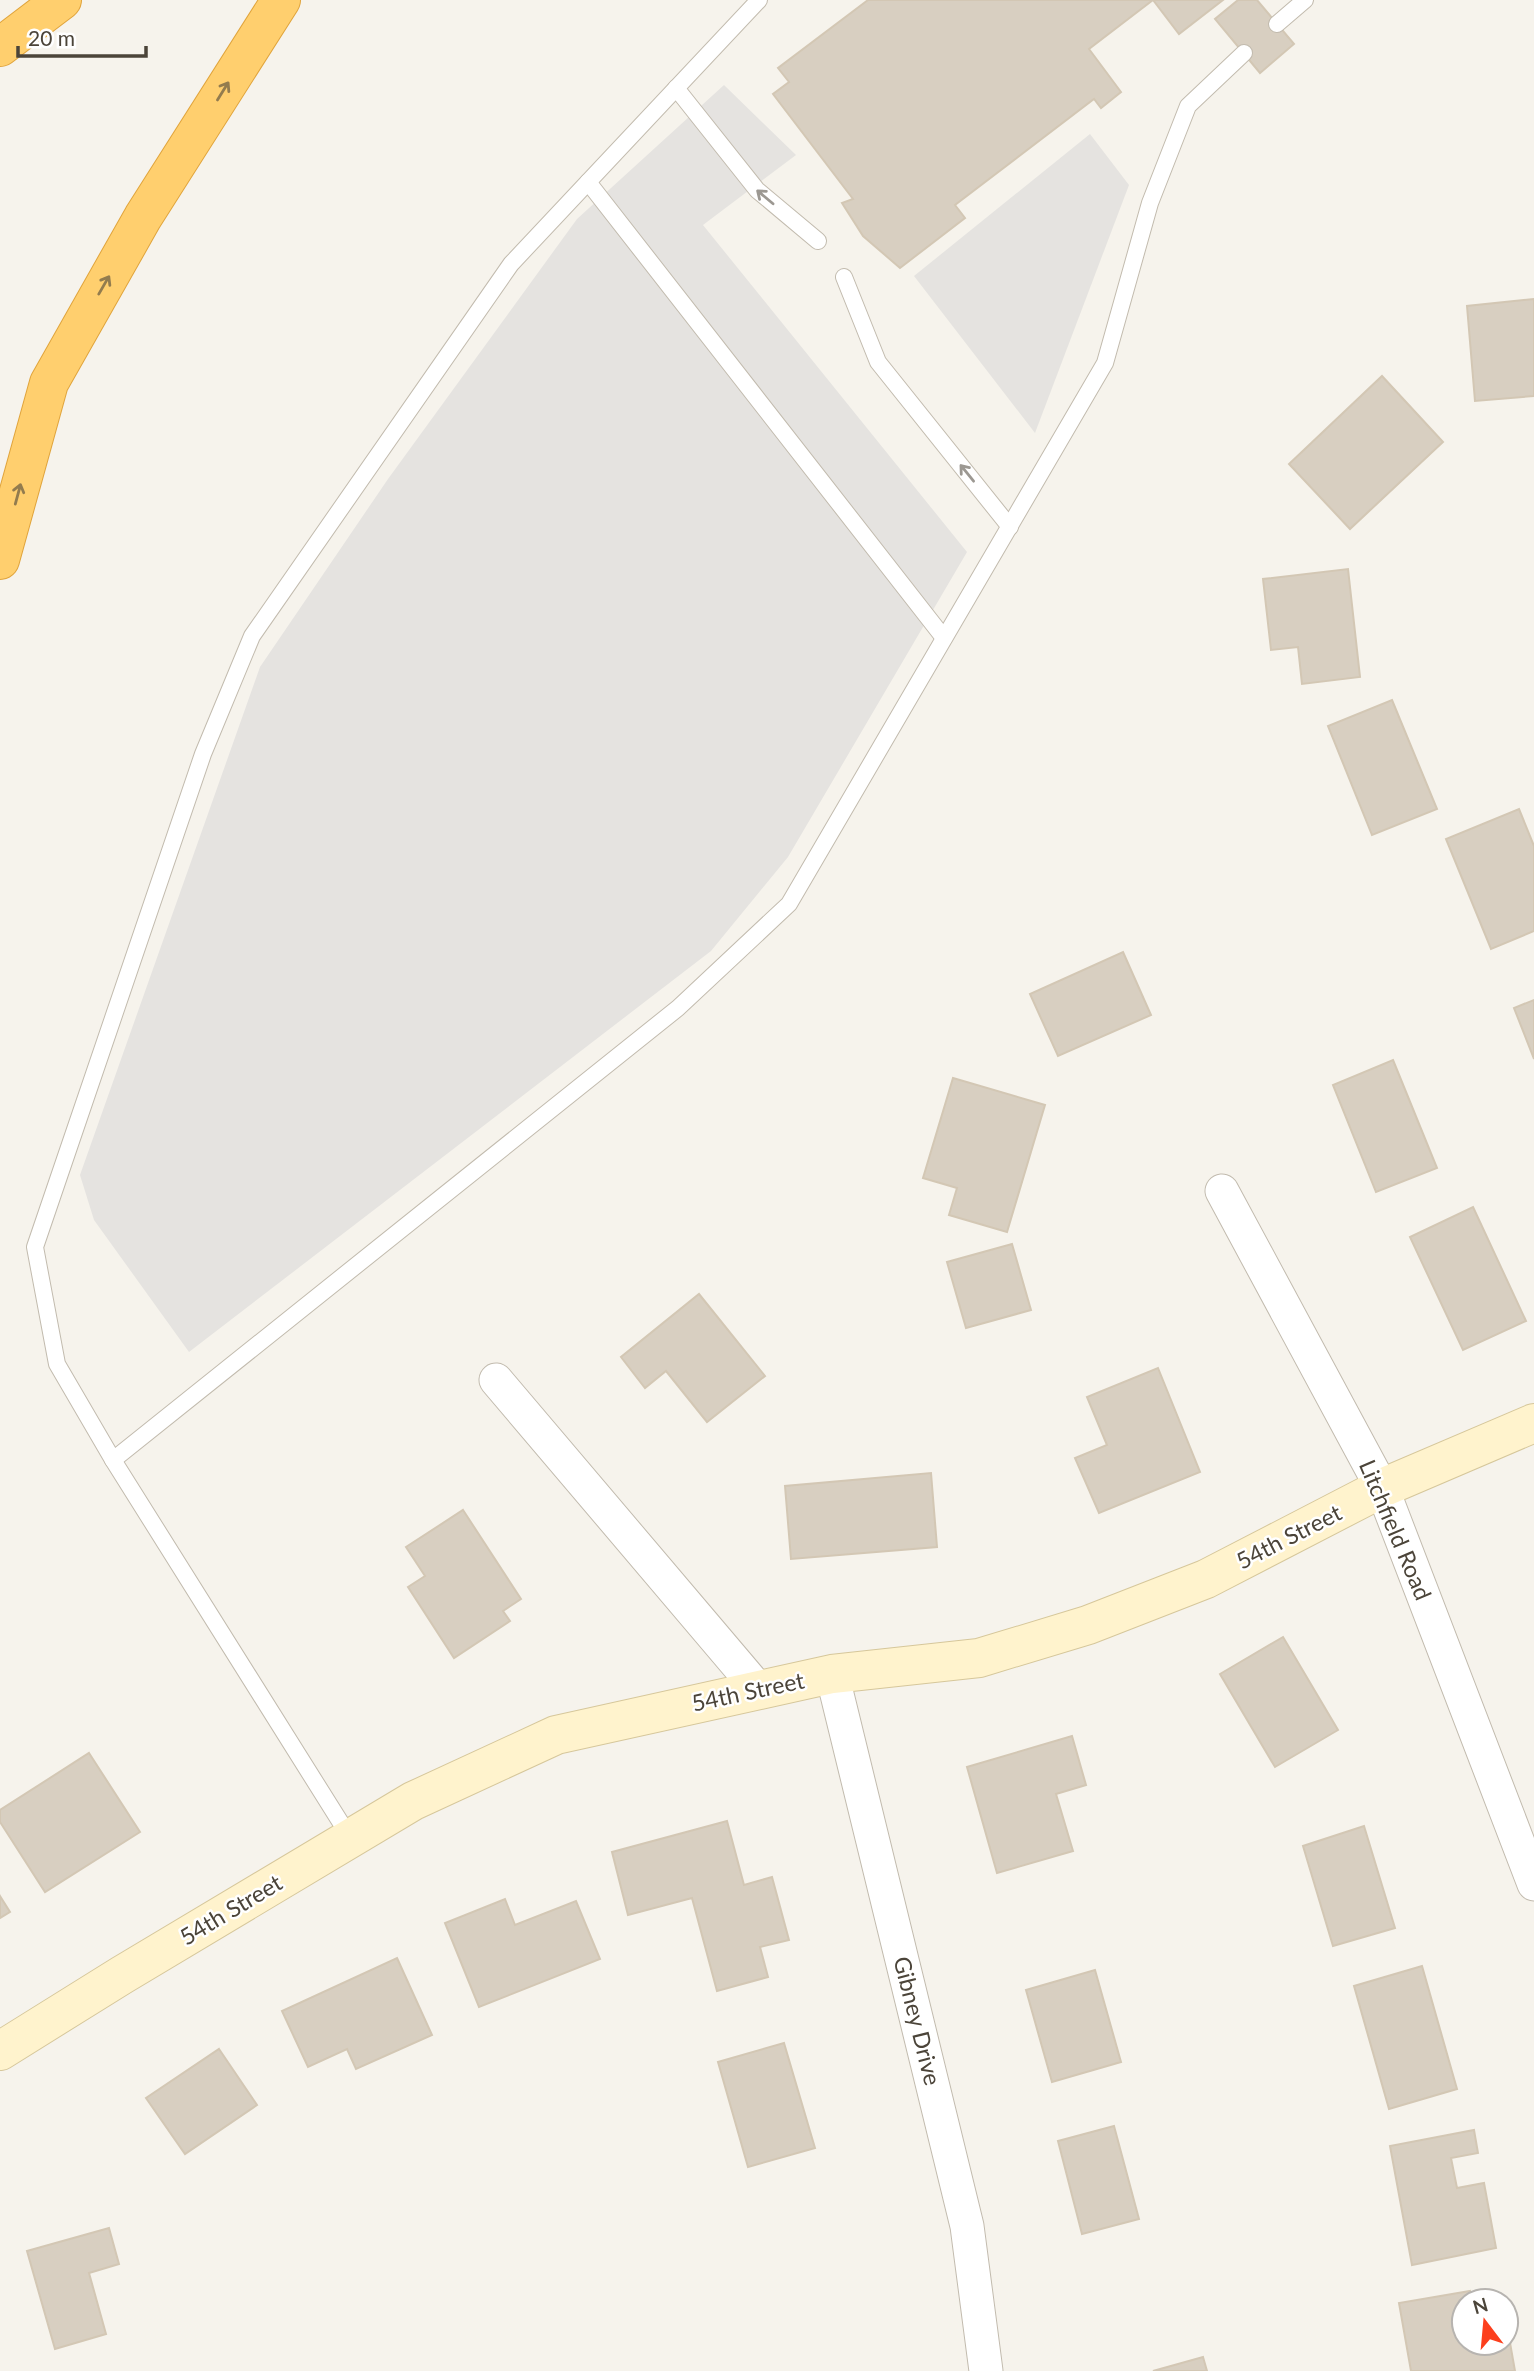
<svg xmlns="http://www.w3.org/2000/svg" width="1534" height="2371" font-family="Lato,sans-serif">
  <rect width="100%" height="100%" fill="#f6f3ec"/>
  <!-- parking -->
  <g fill="#e5e3e0">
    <polygon points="724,85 796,155 703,225 967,552 788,857 711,951 189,1352 94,1220 80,1175 260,667 388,479 577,219"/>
    <polygon points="1090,134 1129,185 1035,433 914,276"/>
  </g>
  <!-- building -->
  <g fill="#d8cfc1" stroke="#d3c7b4" stroke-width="2">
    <polygon points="868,0 1223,0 1179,34 1153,0 1089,49 1121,92 1101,108 1094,99 955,205 965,218 900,268 863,236 842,203 853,199 773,94 789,82 778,68"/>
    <polygon points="1238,0 1257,0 1294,44 1260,73 1215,19"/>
    <polygon points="1534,299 1534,396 1475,401 1467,306"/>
    <polygon points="1382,376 1443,442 1350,529 1289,464"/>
    <polygon points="1348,569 1360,677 1302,684 1298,647 1271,650 1263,579"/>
    <polygon points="1392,700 1437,809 1372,835 1328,726"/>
    <polygon points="1519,809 1534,846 1534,931 1491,949 1446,839"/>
    <polygon points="1123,952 1151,1015 1058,1056 1030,994"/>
    <polygon points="1534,1000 1534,1059 1514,1008"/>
    <polygon points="1393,1060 1437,1168 1376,1192 1333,1085"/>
    <polygon points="953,1078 1045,1105 1007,1232 949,1215 957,1188 923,1178"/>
    <polygon points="1473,1207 1526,1321 1463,1350 1410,1237"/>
    <polygon points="1012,1244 1031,1310 966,1328 947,1262"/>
    <polygon points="699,1294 765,1376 707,1422 666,1371 645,1388 621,1357"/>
    <polygon points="1158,1368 1200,1472 1099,1513 1075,1458 1107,1445 1087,1397"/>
    <polygon points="931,1473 937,1547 791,1559 785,1486"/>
    <polygon points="463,1510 521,1599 503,1611 510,1621 454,1658 408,1587 425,1576 406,1547"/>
    <polygon points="1283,1637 1338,1730 1275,1767 1220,1674"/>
    <polygon points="1072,1736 1086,1785 1056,1794 1073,1851 997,1873 967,1767"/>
    <polygon points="89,1753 140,1832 45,1892 0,1822 0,1810"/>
    <polygon points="727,1821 744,1885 772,1877 789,1940 760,1947 768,1977 717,1991 692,1898 628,1915 612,1852"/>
    <polygon points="1364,1826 1395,1928 1333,1946 1303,1846"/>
    <polygon points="0,1896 10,1912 0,1918"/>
    <polygon points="505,1899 515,1925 576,1901 600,1959 479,2007 445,1923"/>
    <polygon points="397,1958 432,2035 356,2069 347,2049 308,2067 282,2011"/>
    <polygon points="1422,1966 1457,2089 1389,2109 1354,1986"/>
    <polygon points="1095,1970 1121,2062 1052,2082 1026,1990"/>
    <polygon points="784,2043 815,2148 748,2167 718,2062"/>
    <polygon points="219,2049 257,2105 185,2154 146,2098"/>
    <polygon points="1114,2126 1139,2219 1082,2234 1058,2141"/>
    <polygon points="1474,2130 1478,2153 1451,2158 1457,2188 1484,2183 1496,2248 1412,2265 1390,2146"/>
    <polygon points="109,2228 119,2264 89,2273 106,2334 55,2349 27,2251"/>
    <polygon points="1470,2291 1471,2301 1464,2301 1464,2343 1506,2343 1506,2337 1509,2337 1515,2371 1411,2371 1399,2303"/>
    <polygon points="1203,2357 1207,2371 1153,2371"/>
  </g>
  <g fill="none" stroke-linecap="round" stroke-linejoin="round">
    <!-- service casing -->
    <g stroke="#c2bbae" stroke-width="18">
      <g id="service">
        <polyline points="1277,24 1305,0"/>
        <polyline points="676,88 757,190 818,241"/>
        <polyline points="588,182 944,638"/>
        <polyline points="844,277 878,362 1010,527"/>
        <polyline points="113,1460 678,1008 789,904 1105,363 1150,203 1188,106 1244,53"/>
        <polyline points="351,1839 113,1460 57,1364 35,1247 203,754 252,636 511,264 759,0"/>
      </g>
    </g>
    <!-- minor casing -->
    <g stroke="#c2bbae" stroke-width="35">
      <g id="minor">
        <polyline points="1222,1191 1382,1488 1534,1884"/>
        <polyline points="496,1380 759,1690"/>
        <polyline points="832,1674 967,2226 986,2371"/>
      </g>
    </g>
    <!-- secondary casing -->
    <g stroke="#d6c79b" stroke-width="40">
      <polyline id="secondary" points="0,2051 122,1975 413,1801 556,1735 832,1674 979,1658 1088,1625 1206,1579 1382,1488 1534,1423"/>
    </g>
    <!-- motorway casing -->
    <g stroke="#e0a43c" stroke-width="40">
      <g id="motorway">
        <polyline points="0,47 62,0"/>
        <polyline points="0,560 49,383 143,217 281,0"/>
      </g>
    </g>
    <!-- service -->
    <use href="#service" stroke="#fff" stroke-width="16"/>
    <!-- minor -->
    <use href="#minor" stroke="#fff" stroke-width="33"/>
    <!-- secondary -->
    <use href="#secondary" stroke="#fff3cd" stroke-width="38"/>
    <!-- motorway -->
    <use href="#motorway" stroke="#ffcf6e" stroke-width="38"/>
  </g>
  <!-- one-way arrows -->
  <defs><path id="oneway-shaft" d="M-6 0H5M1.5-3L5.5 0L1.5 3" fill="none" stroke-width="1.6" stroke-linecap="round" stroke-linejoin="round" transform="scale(1.75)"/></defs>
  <g stroke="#937c4e">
    <use href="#oneway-shaft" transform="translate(223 91) rotate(-58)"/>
    <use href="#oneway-shaft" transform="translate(104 285) rotate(-60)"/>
    <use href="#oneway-shaft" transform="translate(18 494) rotate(-75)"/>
  </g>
  <g stroke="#9c9892">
    <use href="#oneway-shaft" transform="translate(765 197) rotate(-140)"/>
    <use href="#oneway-shaft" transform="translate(967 473) rotate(-129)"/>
  </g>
  <g text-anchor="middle" stroke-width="5" stroke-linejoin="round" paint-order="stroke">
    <!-- street labels -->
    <g font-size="23" fill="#4b4439" stroke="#fff">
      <text transform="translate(1395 1530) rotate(67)" y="8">Litchfield Road</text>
      <text transform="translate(1289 1537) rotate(-27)" y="8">54th Street</text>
      <text transform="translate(748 1692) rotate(-12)" y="8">54th Street</text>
      <text transform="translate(231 1910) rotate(-31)" y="8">54th Street</text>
      <text transform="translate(917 2021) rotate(76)" y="8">Gibney Drive</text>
    </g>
  </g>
  <!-- north arrow -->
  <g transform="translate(1485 2322) rotate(344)"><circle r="33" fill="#ffffff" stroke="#b7b4b0" stroke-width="2"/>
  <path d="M0-5L12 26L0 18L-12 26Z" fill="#fc3f1d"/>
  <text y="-10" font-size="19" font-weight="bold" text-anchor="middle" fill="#4b4439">N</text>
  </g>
  <!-- scale -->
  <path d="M18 46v10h128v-10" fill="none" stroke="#4b4439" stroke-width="3.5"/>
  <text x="28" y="46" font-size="21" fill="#4b4439" stroke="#ffffff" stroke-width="5" paint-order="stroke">20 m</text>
</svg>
